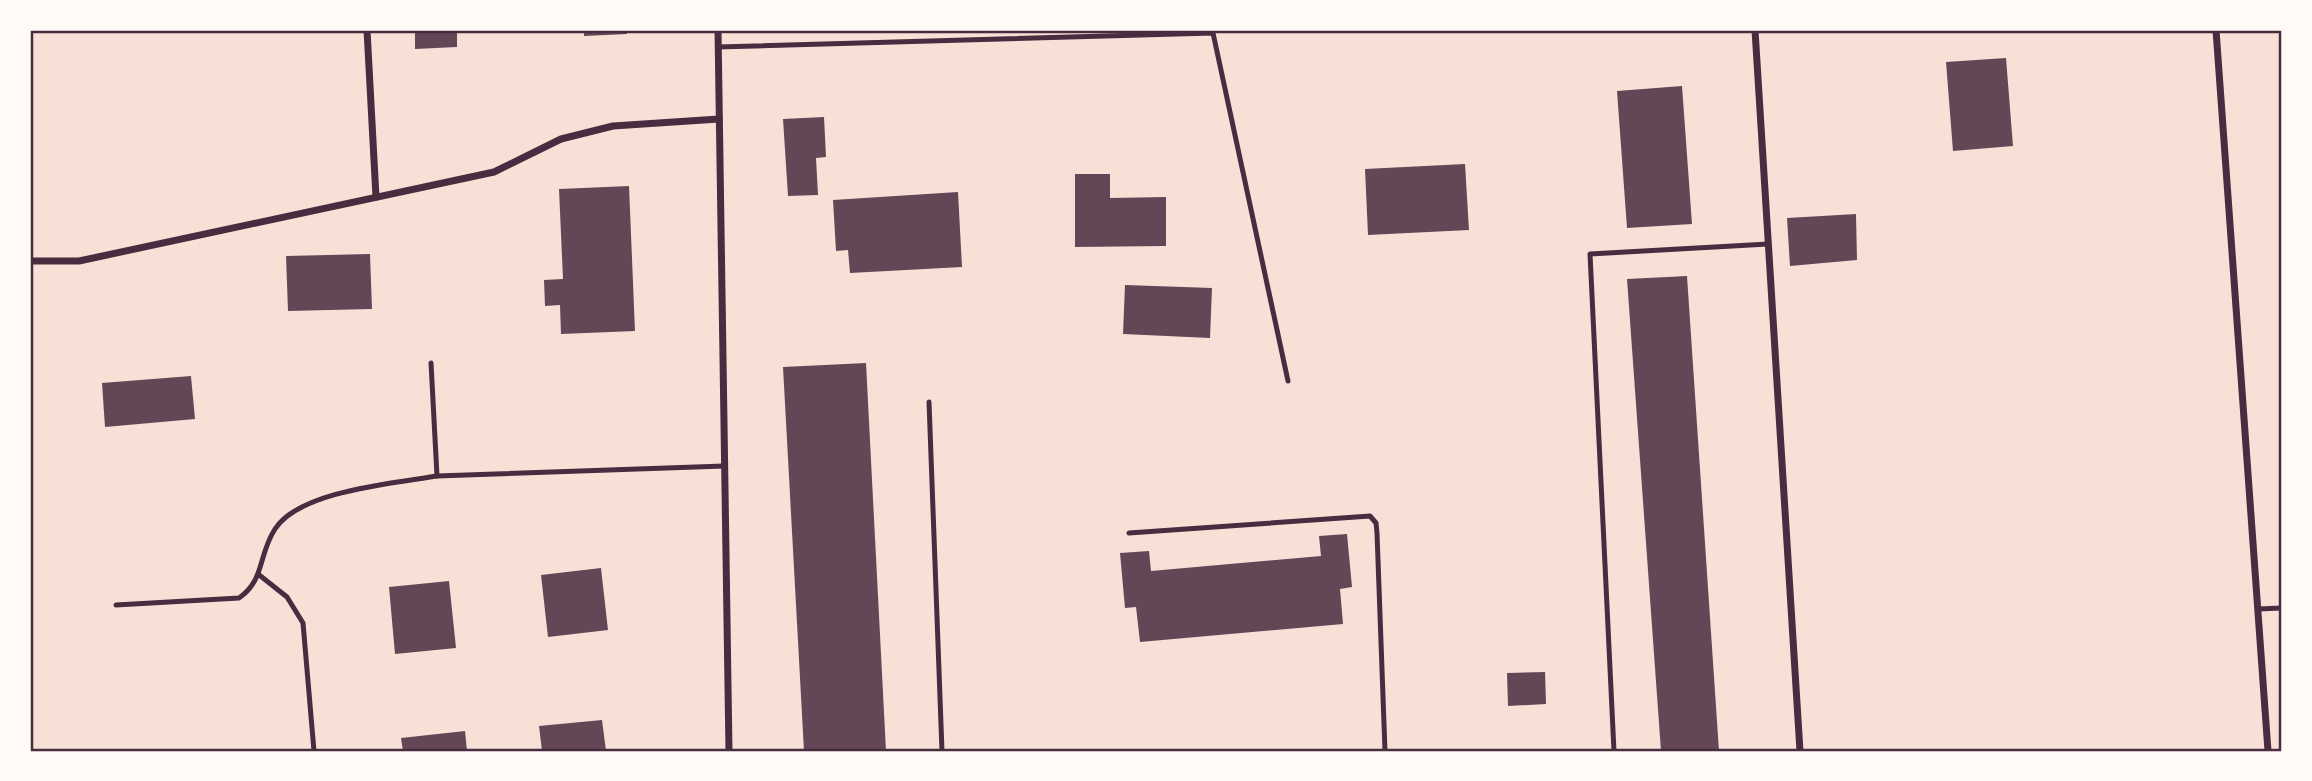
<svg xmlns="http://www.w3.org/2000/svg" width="2312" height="781" font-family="'Exo 2',sans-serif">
  <rect width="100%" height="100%" fill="#f7e1d7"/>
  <!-- building -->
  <g fill="#644757">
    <polygon points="415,30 457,30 457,47 415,49"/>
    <polygon points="584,30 627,30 627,34 584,36"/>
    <polygon points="2006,58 2013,146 1953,151 1946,62"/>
    <polygon points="1682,86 1692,224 1627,228 1617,91"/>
    <polygon points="824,117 826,157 816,158 818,195 788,196 783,119"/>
    <polygon points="1465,164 1469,230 1368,235 1365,169"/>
    <polygon points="1075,174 1110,174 1110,198 1166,197 1166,246 1075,247"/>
    <polygon points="629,186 635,331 561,334 560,305 545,306 544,280 563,279 559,189"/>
    <polygon points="958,192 962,267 850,273 848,250 836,251 833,200"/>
    <polygon points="1856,214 1857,260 1790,266 1787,218"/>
    <polygon points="370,254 372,309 288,311 286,256"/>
    <polygon points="1687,276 1719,751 1661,751 1627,279"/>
    <polygon points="1125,285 1212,288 1210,338 1123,334"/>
    <polygon points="866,363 886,751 804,751 783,367"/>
    <polygon points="191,376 195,419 105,427 102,383"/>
    <polygon points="1347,534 1352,587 1340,589 1343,624 1140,642 1136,607 1125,608 1120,553 1149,551 1151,571 1321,556 1319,536"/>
    <polygon points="601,568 608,630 548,637 541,575"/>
    <polygon points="449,581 456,648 395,654 389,587"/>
    <polygon points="1545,672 1546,704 1508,706 1507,673"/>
    <polygon points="602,720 606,751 542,751 539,726"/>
    <polygon points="465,731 467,751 403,751 401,738"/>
  </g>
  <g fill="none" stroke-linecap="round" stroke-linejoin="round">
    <!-- service -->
    <g stroke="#4a2c40" stroke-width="5">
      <polyline points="718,47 1213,33 1288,381"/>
      <polyline points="431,363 437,476 724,466"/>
      <polyline points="929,402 942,751"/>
      <polyline points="1129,533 1370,516 1376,523 1377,533 1385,751"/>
      <polyline points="258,574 287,597 303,623 314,751"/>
      <path d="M116,605L239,598C265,580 258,555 275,529C299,491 395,483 437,476"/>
      <polyline points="2258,609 2282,608"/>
      <polyline points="1614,751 1590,254 1768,244"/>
    </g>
    <!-- minor -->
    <g stroke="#4a2c40" stroke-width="7">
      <polyline points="367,30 376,197"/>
      <polyline points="718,30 729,751"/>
      <polyline points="1755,30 1800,751"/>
      <polyline points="2216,30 2268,751"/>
      <polyline points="30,261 79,261 494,172 561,139 613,126 719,119"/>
    </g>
  </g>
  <!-- border -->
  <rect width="2312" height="781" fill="none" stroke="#fffaf5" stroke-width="63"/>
  <rect x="32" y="32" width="2248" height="718" fill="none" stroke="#4a2c40" stroke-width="2.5"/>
</svg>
